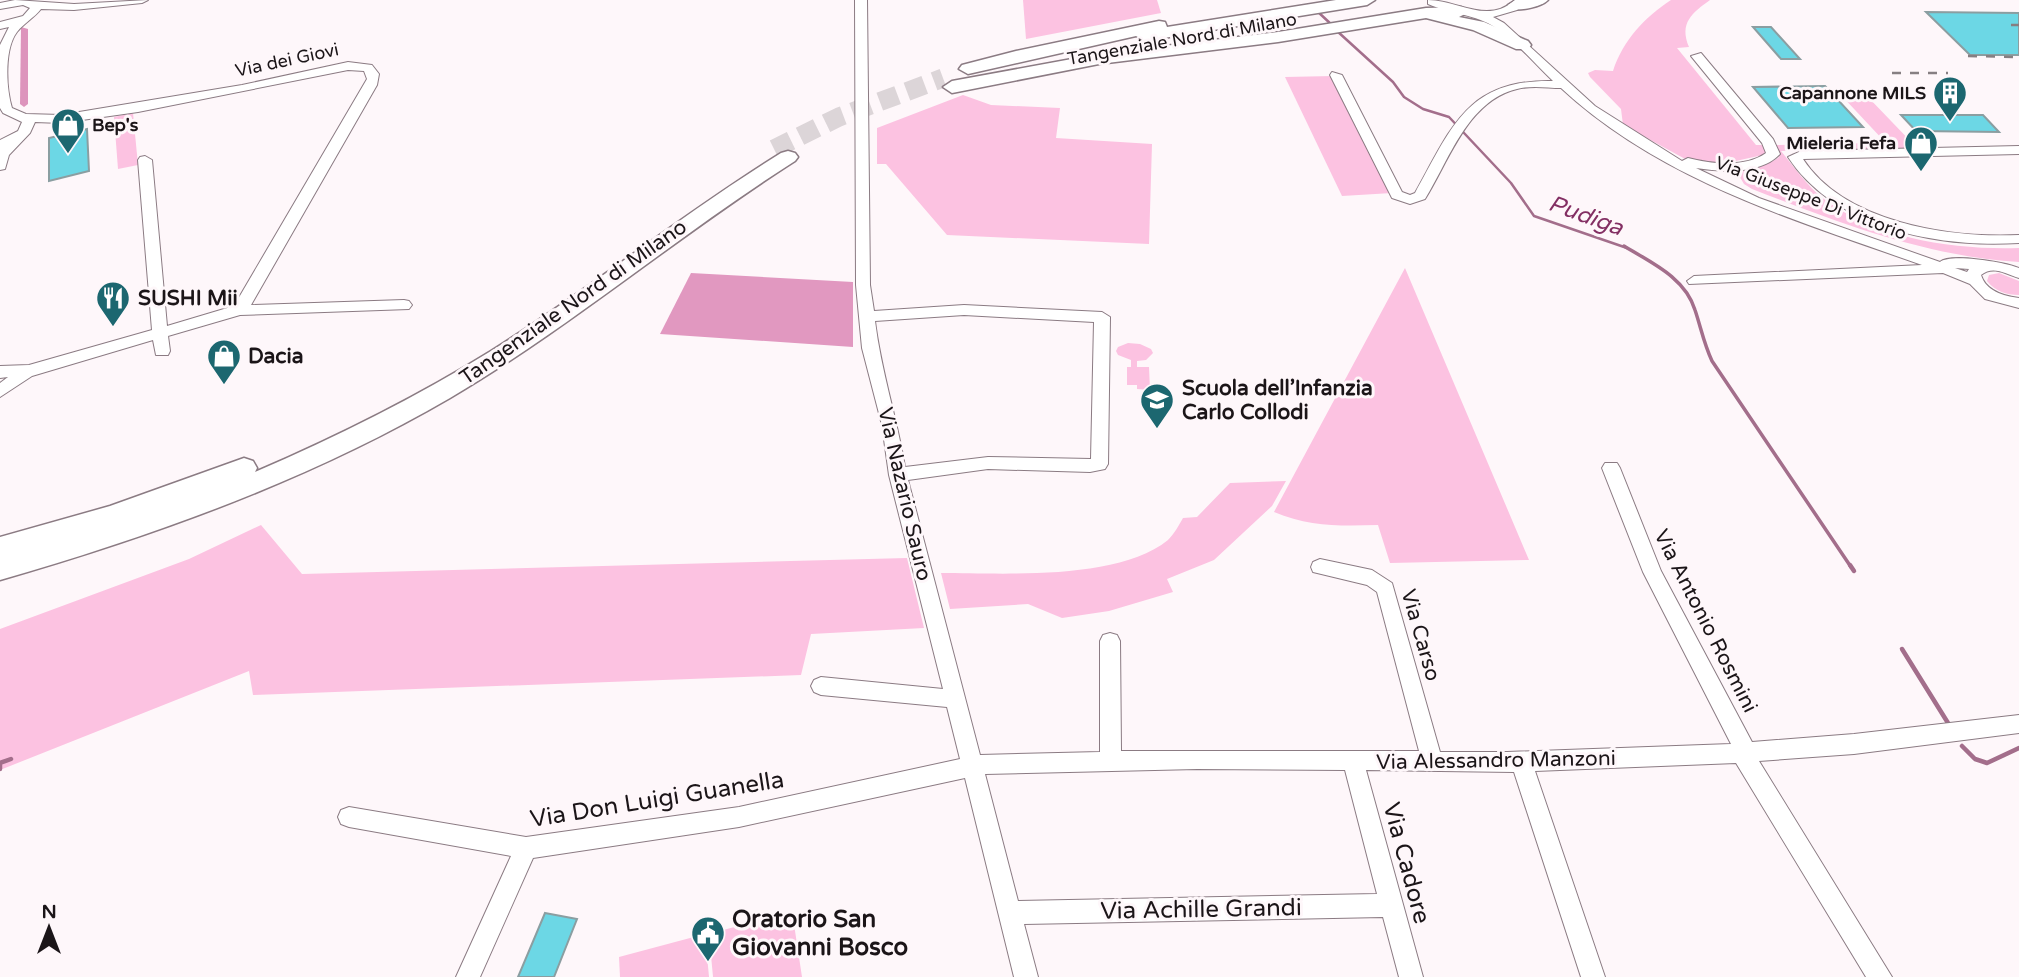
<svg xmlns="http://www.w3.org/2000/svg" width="2019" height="977" font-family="'Varela Round',sans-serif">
  <rect width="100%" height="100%" fill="#fef7fa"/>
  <!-- green -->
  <g fill="#fcc2e1">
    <polygon points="1023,0 1157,0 1161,13 1026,39"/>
    <path d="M1671,0H1710C1692,13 1679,23 1689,47L1677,48L1756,145H1764L1767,152L1763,155L1722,164L1687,160L1623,125L1621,109L1590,77L1588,73L1595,70L1613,71C1623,40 1645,17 1671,0Z"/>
    <polygon points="1333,76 1392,193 1342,196 1285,77"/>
    <polygon points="963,95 991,105 1060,108 1056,138 1152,144 1149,244 947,235 886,164 877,164 877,128"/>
    <polygon points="1841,95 1866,95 1917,148 1848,149 1843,144 1885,142"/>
    <polygon points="133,113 138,165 118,169 114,117"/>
    <path d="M1835,144L1839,149L1781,151C1795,168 1807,186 1824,199C1877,239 1955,250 2019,248V262C1924,256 1840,223 1752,189L1744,184L1738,174C1748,163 1767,167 1779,157L1776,145Z"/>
    <path d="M1405,268L1529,560L1390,563L1378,525C1341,526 1309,527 1274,512Z"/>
    <path d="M1999,273L2019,281V295C2006,295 1995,291 1987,281L1989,275Z"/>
    <polygon points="1128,343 1140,344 1151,349 1153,353 1146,360 1137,361 1137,367 1149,367 1150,390 1137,389 1137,385 1127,385 1127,367 1131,367 1131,360 1118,355 1116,351 1118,347"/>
    <path d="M1286,481L1272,506L1214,560L1167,579L1173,592L1109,611L1062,618L1028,604L950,609L941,573C1003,573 1117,581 1168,540C1174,534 1179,525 1183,518L1197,517L1230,483Z"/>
    <polygon points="261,525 302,574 907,558 924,628 811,634 801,675 253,695 249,671 0,770 0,629 189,559"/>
    <polygon points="792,911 802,977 713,977 709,934"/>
    <polygon points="705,934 709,977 620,977 619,957"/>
  </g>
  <!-- forest -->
  <polygon fill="#e198c0" points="691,273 853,282 853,347 660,334"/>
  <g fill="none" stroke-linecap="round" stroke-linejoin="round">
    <!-- stream-far2 -->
    <g stroke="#a36e8b" stroke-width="2.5">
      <polyline points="1317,11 1332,25"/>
      <polyline points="1337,31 1393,82 1404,97 1423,109 1449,117 1511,183 1534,216 1627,248"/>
    </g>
    <!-- stream-far1 -->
    <path stroke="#a36e8b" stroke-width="3.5" d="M1624,246C1650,262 1685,277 1695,310C1701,328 1704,344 1712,361L1851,567"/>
    <!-- stream -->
    <g stroke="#a36e8b" stroke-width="4.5">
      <polyline points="1850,565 1854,571"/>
      <polyline points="1902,649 1948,723"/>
      <polyline points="1962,746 1975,759 1987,763 2019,748"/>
      <polyline points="0,769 0,763 11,759"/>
    </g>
    <!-- canal -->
    <polygon fill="#dd94bc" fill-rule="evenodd" points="21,27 28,29 28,104 24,107 20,104"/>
  </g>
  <!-- building -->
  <g fill="#6cd7e5" stroke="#8b9ea1" stroke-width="2">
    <polygon points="1926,12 2019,13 2019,55 1970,55"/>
    <polygon points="1753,27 1771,27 1800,59 1781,59"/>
    <polygon points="1825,86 1863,127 1788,128 1753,87"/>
    <polygon points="1901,115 1983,115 1999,132 1916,131"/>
    <polygon points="87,129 89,171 49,181 49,138"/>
    <polygon points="545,913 577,919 554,977 518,977"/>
  </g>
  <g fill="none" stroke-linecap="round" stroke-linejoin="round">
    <!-- highway-tunnel -->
    <polyline stroke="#dcd5d8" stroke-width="19" stroke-dasharray="19 10" stroke-linecap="butt" points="774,149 839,117 943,78"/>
    <!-- minor casing -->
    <g stroke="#8b7b83" stroke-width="2">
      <g id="minor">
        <path d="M15,0L74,4L148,0L142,3L74,10L41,9C34,18 24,23 17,32C4,49 6,88 12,108L26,114L61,115L242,85L348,62L372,65L379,74L377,85L251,305L404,300L409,301L412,305L409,309L240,315L168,336L170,351L168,355H156L153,340L32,376L0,397V383L8,377L0,378V366L29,365L152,330L138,160L140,157L145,156L152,160L167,326L234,306L367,79L364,71L348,70L138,112L61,123L35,122L30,133L9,155L5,169L0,170V140L18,131L22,122L3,113L0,108V45L9,27L0,29V22L23,16L30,8L23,5L0,9V3Z"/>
        <path d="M855,0H867L870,285L874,311L964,305L1102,312L1110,317L1108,464L1105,469L1090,472L988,469L908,480L980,755L1100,752V641L1103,635L1110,633L1117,635L1120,641L1121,751H1419L1377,592L1367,585L1313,572L1311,567L1313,562L1320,559L1372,570L1392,583L1440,752H1507L1731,744L1643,572L1602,468L1605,463H1617L1620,468L1661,571L1752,742L1854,734L2019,715V733L1854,754L1759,761L1892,977H1866L1736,763L1535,771L1605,977H1581L1514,772L1366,770L1423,977H1399L1383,917L1024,924L1038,977H1014L965,778L739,827L533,858L480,977H456L511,856L349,827L341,824L338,817L341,810L349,807L526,837L739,807L960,759L947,707L821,695L814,692L811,686L814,680L821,677L943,689L889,475L882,425L862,348L856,285ZM964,315L1094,322L1091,459L988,457L905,467C897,418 881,371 875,321ZM1197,769L1345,770L1377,894L1018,901L985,774Z"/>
        <path d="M1428,0C1458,0 1487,25 1515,0H1527L1517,10L1493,17L1504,23L1595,106L1682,161L1688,158C1711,164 1745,168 1766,153L1762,143L1691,56L1701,53L1773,139L1780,154C1760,175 1722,172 1696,168L1759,198L1940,262C1950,253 2005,262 2019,268V278C2006,274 1993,265 1981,275C1986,291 2003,296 2019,298V308L1985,299L1970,284L1943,273L1689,284L1687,281L1694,276L1922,265C1795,220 1661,181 1561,88C1547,88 1531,85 1517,89C1467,101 1449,161 1425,199L1410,204L1392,198L1330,75L1332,72L1342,75L1402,192L1410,195L1415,193C1452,127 1467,79 1553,81C1535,64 1517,42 1496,28C1476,14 1450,14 1428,4ZM1955,268L1969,269L1967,272Z"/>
        <path d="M2019,146V154L1803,159C1845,223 1949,238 2019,235V243C1939,248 1835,229 1788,157L1801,151Z"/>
      </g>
    </g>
    <!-- highway casing -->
    <g stroke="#8b7b83" stroke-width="3">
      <g id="highway">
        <polygon points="1336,0 1375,0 1367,5 1145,41 1136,36 968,74 959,69 962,65 1016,51 1159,21 1165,22 1167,27"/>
        <path d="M1516,0H1548C1541,7 1521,11 1510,9L1508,5Z"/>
        <polygon points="1461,7 1469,12 1459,17 1484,22 1528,41 1531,45 1528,49 1516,49 1473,30 1426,18 1278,42 1099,64 952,93 943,87 952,81 1099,54 1278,32 1426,8"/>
        <path d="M788,151L795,153L798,157L795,161C677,236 571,327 450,398C309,480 156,535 0,580V537L110,506L244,458L253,461L257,468L255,472C336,437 415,398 491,351C590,289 681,215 781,153Z"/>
      </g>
    </g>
    <!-- minor -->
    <use href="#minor" fill="#fff" fill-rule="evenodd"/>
    <!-- highway -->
    <use href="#highway" fill="#fff" fill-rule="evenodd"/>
    <!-- rail -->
    <g stroke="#867f82" stroke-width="2.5" stroke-dasharray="9 9" stroke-linecap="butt">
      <polyline points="2011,25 2019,25"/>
      <polyline points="1968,56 2019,57"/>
      <polyline points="1892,73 1948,73"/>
    </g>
  </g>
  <!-- icons -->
  <defs>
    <g id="building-pin" transform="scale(1.75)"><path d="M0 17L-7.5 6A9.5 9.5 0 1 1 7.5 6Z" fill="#1c6770" stroke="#fef7fa"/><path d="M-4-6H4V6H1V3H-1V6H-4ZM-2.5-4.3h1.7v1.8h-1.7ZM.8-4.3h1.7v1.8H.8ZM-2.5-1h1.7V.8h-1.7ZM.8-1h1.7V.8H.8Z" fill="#fff"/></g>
    <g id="shop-pin" transform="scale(1.75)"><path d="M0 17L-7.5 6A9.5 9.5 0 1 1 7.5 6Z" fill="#1c6770" stroke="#fef7fa"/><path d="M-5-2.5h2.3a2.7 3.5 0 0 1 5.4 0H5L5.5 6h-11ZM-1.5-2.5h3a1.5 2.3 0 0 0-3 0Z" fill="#fff"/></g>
    <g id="restaurant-pin" transform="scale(1.75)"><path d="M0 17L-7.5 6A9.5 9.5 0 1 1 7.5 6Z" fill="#1c6770" stroke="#fef7fa"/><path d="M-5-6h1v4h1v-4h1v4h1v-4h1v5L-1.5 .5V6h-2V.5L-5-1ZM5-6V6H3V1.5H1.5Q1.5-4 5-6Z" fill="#fff"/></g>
    <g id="school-pin" transform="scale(1.75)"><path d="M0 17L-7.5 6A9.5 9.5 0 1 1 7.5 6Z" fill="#1c6770" stroke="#fef7fa"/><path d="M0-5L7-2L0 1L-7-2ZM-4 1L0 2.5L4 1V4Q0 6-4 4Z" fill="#fff"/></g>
    <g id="civic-pin" transform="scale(1.75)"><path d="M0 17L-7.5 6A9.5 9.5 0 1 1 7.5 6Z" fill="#1c6770" stroke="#fef7fa"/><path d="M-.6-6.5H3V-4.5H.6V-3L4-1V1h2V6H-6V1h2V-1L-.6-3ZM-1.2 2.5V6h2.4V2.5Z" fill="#fff"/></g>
  </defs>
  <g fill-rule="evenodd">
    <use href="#building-pin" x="1950" y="93"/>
    <use href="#shop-pin" x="68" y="125"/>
    <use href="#shop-pin" x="1921" y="143"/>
    <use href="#restaurant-pin" x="113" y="298"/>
    <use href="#shop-pin" x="224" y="356"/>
    <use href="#school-pin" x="1157" y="400"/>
    <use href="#civic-pin" x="708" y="933"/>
  </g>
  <g text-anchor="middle" stroke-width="6" stroke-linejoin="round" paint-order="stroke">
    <!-- far-street labels -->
    <g font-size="18" fill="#1b1518" stroke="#fef7fa">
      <text transform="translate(1182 39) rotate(-10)" y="6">Tangenziale Nord di Milano</text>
      <text transform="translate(287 60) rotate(-12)" y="6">Via dei Giovi</text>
      <text transform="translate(1811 198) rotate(21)" y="6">Via Giuseppe Di Vittorio</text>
    </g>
    <!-- far-poi labels -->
    <g font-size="18" font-weight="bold" fill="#1b1518" stroke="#fef7fa" text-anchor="end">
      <text x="1926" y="99">Capannone MILS</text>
      <text x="92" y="131" text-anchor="start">Bep's</text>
      <text x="1896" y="149">Mieleria Fefa</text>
    </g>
    <!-- poi labels -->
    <g font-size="21" font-weight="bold" fill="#1b1518" stroke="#fef7fa" text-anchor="start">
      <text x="138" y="305">SUSHI Mii</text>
      <text x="248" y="363">Dacia</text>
      <text x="1182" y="395">Scuola dell’Infanzia<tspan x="1182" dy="24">Carlo Collodi</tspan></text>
    </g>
    <!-- street labels -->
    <g font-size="21" fill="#1b1518" stroke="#fef7fa">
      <text transform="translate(573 302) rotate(-35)" y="7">Tangenziale Nord di Milano</text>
      <text transform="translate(905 494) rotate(77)" y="7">Via Nazario Sauro</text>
      <text transform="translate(1706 621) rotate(63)" y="7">Via Antonio Rosmini</text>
      <text transform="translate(1421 635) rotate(74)" y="7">Via Carso</text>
      <text transform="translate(1496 760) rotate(-1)" y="7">Via Alessandro Manzoni</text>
    </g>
    <!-- water labels -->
    <g font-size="23" font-style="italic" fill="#832f63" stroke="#fef7fa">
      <text transform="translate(1586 215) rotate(20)" y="8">Pudiga</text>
    </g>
    <!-- near-street labels -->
    <g font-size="24" fill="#1b1518" stroke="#fef7fa">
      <text transform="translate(657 799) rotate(-9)" y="8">Via Don Luigi Guanella</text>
      <text transform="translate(1407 863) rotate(75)" y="8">Via Cadore</text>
      <text transform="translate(1201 909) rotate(-1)" y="8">Via Achille Grandi</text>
    </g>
    <!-- near-poi labels -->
    <g font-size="24" font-weight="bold" fill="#1b1518" stroke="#fef7fa" text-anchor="start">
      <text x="732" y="927">Oratorio San<tspan x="732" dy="28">Giovanni Bosco</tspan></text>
    </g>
  </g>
  <!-- north arrow -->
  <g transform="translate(49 928)" stroke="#fef7fa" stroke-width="5" paint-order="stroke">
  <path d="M0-5L12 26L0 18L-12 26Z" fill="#1b1518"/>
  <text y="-10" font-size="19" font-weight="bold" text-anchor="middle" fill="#1b1518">N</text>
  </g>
</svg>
